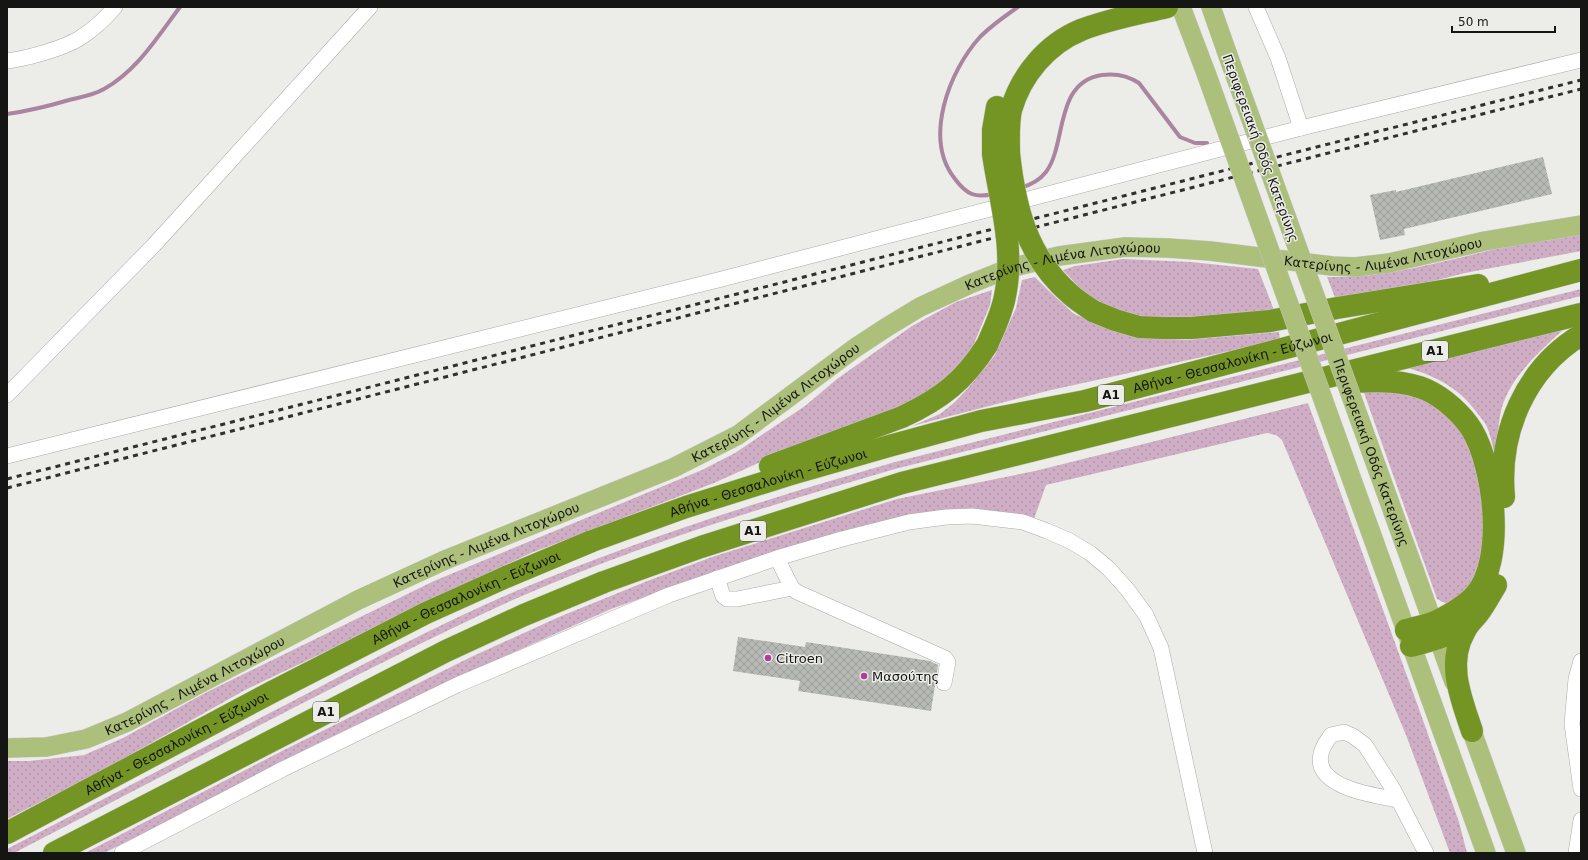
<svg xmlns="http://www.w3.org/2000/svg" width="1588" height="860" font-family="'DejaVu Sans',sans-serif">
  <defs>
    <pattern id="grass-dots" width="8" height="8" patternUnits="userSpaceOnUse"><rect width="8" height="8" fill="#cfadc5"/><path d="M2 2h.1M6 6h.1" fill="none" stroke="#b194a8" stroke-width="1.8" stroke-linecap="round"/></pattern>
    <pattern id="building-cross-hatch" width="8" height="8" patternUnits="userSpaceOnUse"><rect width="8" height="8" fill="#b7b9b5"/><path d="M0 0l8 8M0 8l8-8" fill="none" stroke="#9c9e9b"/></pattern>
  </defs>
  <rect width="100%" height="100%" fill="#ecede9"/>
  <!-- grass -->
  <g fill="url(#grass-dots)">
    <path d="M1581,227V251L1465,273L1398,290L1336,300L1327,277C1376,278 1415,268 1463,257C1502,247 1542,238 1581,227Z"/>
    <polygon points="1123,259 1191,262 1258,269 1276,315 1135,319 1110,310 1081,289 1063,270 1075,266"/>
    <polygon points="1035,277 1050,292 1074,314 1106,327 1139,336 1186,340 1279,332 1280,340 1051,390 912,426 940,414 955,402 970,386 995,355 1016,308 1022,280"/>
    <path d="M1581,289V296L895,469C767,506 638,545 515,599C431,637 350,679 268,721C183,765 99,809 14,853H7V849C101,800 195,752 289,703C364,664 439,624 516,591C640,539 766,499 895,462Z"/>
    <polygon points="992,290 990,305 970,353 947,381 912,405 792,448 714,483 531,553 410,609 333,648 245,690 103,770 7,819 7,761 29,761 84,755 123,738 207,692 434,581 702,470 735,453 805,406 837,379 912,326 956,302"/>
    <path d="M1564,329C1541,350 1508,379 1501,411C1497,429 1497,448 1497,466C1494,453 1492,439 1487,427C1485,422 1481,418 1478,414C1459,388 1438,377 1408,368Z"/>
    <polygon points="1384,391 1414,393 1437,404 1468,436 1486,506 1482,571 1455,602 1445,603 1437,599 1364,393"/>
    <polygon points="1308,403 1419,709 1459,822 1467,853 1450,853 1406,735 1282,440 1276,435 1267,433 1046,485 1034,519 970,510 941,510 906,516 693,580 611,609 438,686 306,749 248,781 104,853 85,853 282,751 471,657 559,617 650,580 715,556 897,499 1035,471"/>
  </g>
  <g fill="none" stroke-linecap="round" stroke-linejoin="round">
    <!-- stream -->
    <g stroke="#aa859f" stroke-width="4">
      <path d="M7,114C28,111 49,106 69,100C81,97 94,95 104,89C137,71 158,36 180,7"/>
      <path d="M1020,188C1031,185 1039,181 1046,172C1067,144 1054,82 1102,75C1116,73 1127,75 1139,83L1180,137L1195,143H1207"/>
      <path d="M994,194C975,198 967,195 955,179C923,139 949,71 980,37C991,26 1005,16 1018,7"/>
    </g>
  </g>
  <!-- building -->
  <g fill="url(#building-cross-hatch)">
    <polygon points="1543,157 1552,194 1404,229 1405,235 1380,240 1370,195 1396,190 1396,192"/>
    <polygon points="738,637 805,647 806,642 930,661 938,665 931,711 798,691 800,681 733,671"/>
  </g>
  <g fill="none" stroke-linecap="round" stroke-linejoin="round">
    <!-- minor casing -->
    <g stroke="#aaaca8" stroke-width="16">
      <g id="minor">
        <polyline points="1256,7 1278,58 1301,128"/>
        <path d="M7,61C25,59 65,48 80,38C94,29 105,19 115,7"/>
        <polyline points="7,395 154,245 370,7"/>
        <polyline points="7,456 718,280 1301,128 1581,60"/>
        <polyline points="777,558 792,588 797,592 945,658 948,662 944,683"/>
        <polyline points="717,578 723,596 727,599 737,599 792,588"/>
        <polyline points="1581,661 1576,679 1572,724 1581,789"/>
        <path d="M1399,800C1377,796 1313,788 1321,754C1322,747 1327,741 1331,735L1344,732L1353,736L1365,745L1393,789L1426,853"/>
        <polyline points="122,853 283,769 457,685 669,595 777,558 842,539 909,522 946,517 972,516 1023,522 1047,531 1070,541 1090,553 1108,568 1127,589 1146,615 1161,648 1205,853"/>
        <polyline points="1576,853 1581,820"/>
      </g>
    </g>
    <!-- major casing -->
    <g stroke="#c7c7c7" stroke-width="20">
      <g id="major">
        <polyline points="1181,7 1206,73"/>
        <polyline points="1211,7 1231,64"/>
        <polyline points="1334,430 1486,853"/>
        <polyline points="1414,570 1454,682"/>
        <polyline points="1467,718 1516,853"/>
        <path id="s1" d="M7,748L46,747L86,739L127,722L358,600L445,560L673,468L738,435L855,348L887,327L920,307L970,284L1010,268L1059,256L1125,247L1168,248L1210,251L1332,266L1355,267L1389,263L1485,241L1581,225"/>
      </g>
    </g>
    <!-- highway casing -->
    <g stroke="#c7c7c7" stroke-width="23">
      <g id="highway">
        <path d="M1009,153C1009,139 1008,124 1011,110C1021,75 1047,44 1081,30C1109,19 1138,14 1167,7"/>
        <polyline points="993,154 993,130 997,107"/>
        <polyline points="1093,311 1115,320 1139,327 1163,328 1191,328 1270,321 1337,308 1478,285"/>
        <path d="M1349,382C1375,381 1403,379 1427,390C1444,398 1462,414 1472,430C1494,467 1506,560 1475,595C1465,606 1445,618 1432,623C1424,626 1414,628 1406,630"/>
        <path d="M770,466L902,417C941,399 964,381 987,345"/>
        <path d="M1504,497C1498,433 1525,369 1581,335"/>
        <path d="M1411,646C1433,640 1454,635 1471,621"/>
        <path d="M1472,731C1461,698 1446,663 1465,631C1468,624 1474,619 1478,614C1485,605 1490,595 1496,585"/>
        <path id="s2" d="M7,833L272,692L426,613L506,577L592,541L686,507L788,475L889,446L981,421L1085,401L1581,270"/>
        <polyline points="54,853 446,651 524,615 604,582 701,547 902,483 1581,314"/>
      </g>
    </g>
    <!-- minor -->
    <use href="#minor" stroke="#fff" stroke-width="15"/>
    <!-- major -->
    <use href="#major" stroke="#acbf7b" stroke-width="19"/>
    <!-- highway -->
    <use href="#highway" stroke="#749523" stroke-width="22"/>
    <!-- rail -->
    <g stroke="#30312f" stroke-width="3" stroke-dasharray="5 5" stroke-linecap="butt">
      <polyline points="7,479 1581,80"/>
      <polyline points="7,488 1581,89"/>
    </g>
    <!-- major-bridge casing -->
    <g stroke="#c7c7c7" stroke-width="20" stroke-linecap="butt">
      <g id="major-bridge">
        <path id="s3" d="M1231,64L1414,570"/>
        <polyline points="1206,73 1334,430"/>
      </g>
    </g>
    <!-- highway-bridge casing -->
    <g stroke="#c7c7c7" stroke-width="23" stroke-linecap="butt">
      <g id="highway-bridge">
        <path d="M1009,153C1015,209 1027,257 1071,295C1078,301 1086,306 1093,311"/>
        <path d="M987,345C994,329 1002,313 1005,296C1015,248 1000,202 993,154"/>
      </g>
    </g>
    <!-- major-bridge -->
    <use href="#major-bridge" stroke="#acbf7b" stroke-width="19"/>
    <!-- highway-bridge -->
    <use href="#highway-bridge" stroke="#749523" stroke-width="22"/>
  </g>
  <!-- markers -->
  <g fill="#b03d98" stroke="#ecede9" stroke-width="1.5">
    <circle cx="768" cy="658" r="4"/>
    <circle cx="864" cy="676" r="4"/>
  </g>
  <g text-anchor="middle" stroke-width="3" stroke-linejoin="round" paint-order="stroke">
    <!-- shield labels -->
    <g fill="#ecede9" stroke="#565654" stroke-width="1">
      <rect x="1422" y="341" width="26" height="20" rx="3"/>
      <rect x="1098" y="385" width="26" height="20" rx="3"/>
      <rect x="740" y="521" width="26" height="20" rx="3"/>
      <rect x="313" y="702" width="26" height="20" rx="3"/>
    </g>
    <g font-size="12" font-weight="bold" fill="#151514">
      <text x="1435" y="355">Α1</text>
      <text x="1111" y="399">Α1</text>
      <text x="753" y="535">Α1</text>
      <text x="326" y="716">Α1</text>
    </g>
    <!-- street labels -->
    <g font-size="13" fill="#151514" stroke="#ecede9">
      <text transform="translate(1261 148) rotate(70)" y="5">Περιφερειακή Οδός Κατερίνης</text>
      <text dy="5" stroke="none"><textPath href="#s1" startOffset="1498">Κατερίνης - Λιμένα Λιτοχώρου</textPath></text>
      <text dy="5" stroke="none"><textPath href="#s1" startOffset="1173">Κατερίνης - Λιμένα Λιτοχώρου</textPath></text>
      <text dy="5" stroke="none"><textPath href="#s2" startOffset="1320">Αθήνα - Θεσσαλονίκη - Εύζωνοι</textPath></text>
      <text dy="5" stroke="none"><textPath href="#s1" startOffset="849">Κατερίνης - Λιμένα Λιτοχώρου</textPath></text>
      <text dy="5" stroke="none"><textPath href="#s3" startOffset="413">Περιφερειακή Οδός Κατερίνης</textPath></text>
      <text dy="5" stroke="none"><textPath href="#s2" startOffset="840">Αθήνα - Θεσσαλονίκη - Εύζωνοι</textPath></text>
      <text dy="5" stroke="none"><textPath href="#s1" startOffset="525">Κατερίνης - Λιμένα Λιτοχώρου</textPath></text>
      <text dy="5" stroke="none"><textPath href="#s2" startOffset="516">Αθήνα - Θεσσαλονίκη - Εύζωνοι</textPath></text>
      <text dy="5" stroke="none"><textPath href="#s1" startOffset="201">Κατερίνης - Λιμένα Λιτοχώρου</textPath></text>
      <text dy="5" stroke="none"><textPath href="#s2" startOffset="192">Αθήνα - Θεσσαλονίκη - Εύζωνοι</textPath></text>
    </g>
    <!-- poi labels -->
    <g font-size="13" fill="#151514" stroke="#ecede9" text-anchor="start">
      <text x="776" y="663">Citroen</text>
      <text x="872" y="681">Μασούτης</text>
    </g>
  </g>
  <!-- border -->
  <rect width="1588" height="860" fill="none" stroke="#151514" stroke-width="16"/>
  <!-- scale -->
  <path d="M1452 26v6h103v-6" fill="none" stroke="#151514" stroke-width="2"/>
  <text x="1458" y="26" font-size="12" fill="#151514" stroke="#ecede9" stroke-width="3" paint-order="stroke">50 m</text>
</svg>
